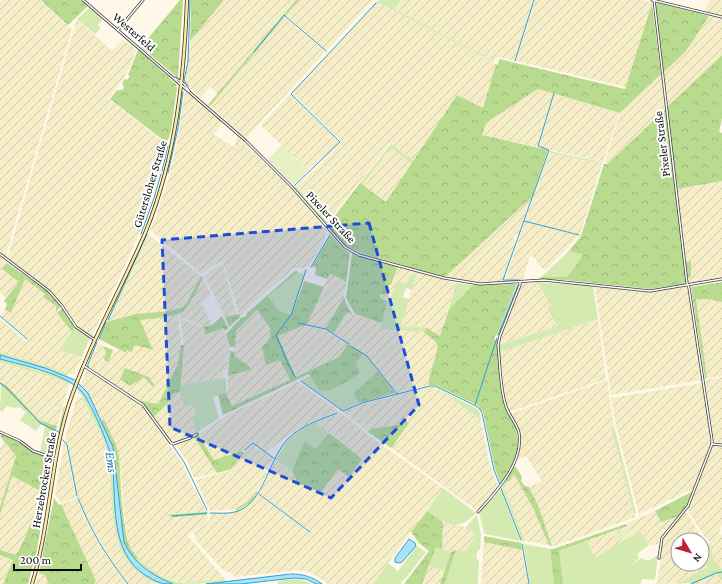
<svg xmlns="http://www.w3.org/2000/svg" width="722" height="584" font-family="'Crimson Pro',serif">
  <defs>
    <pattern id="farmland-furrows" width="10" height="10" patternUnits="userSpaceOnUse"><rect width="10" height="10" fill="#f5edc7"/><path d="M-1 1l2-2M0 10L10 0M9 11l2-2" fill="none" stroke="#d1caaa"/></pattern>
    <pattern id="forest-crowns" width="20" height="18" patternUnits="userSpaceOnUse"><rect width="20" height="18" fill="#b9db8f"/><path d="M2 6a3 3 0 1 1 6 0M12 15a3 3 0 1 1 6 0" fill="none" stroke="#9ebb7a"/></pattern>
  </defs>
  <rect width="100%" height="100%" fill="#fff8e8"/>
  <!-- farmland -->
  <g fill="url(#farmland-furrows)" fill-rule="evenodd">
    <polygon points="2,0 41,0 72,29 5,258 0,253 0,3"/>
    <polygon points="224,0 296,0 218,94 210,87 201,98 189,87 185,80 190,41"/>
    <polygon points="299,0 373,0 326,51 286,15"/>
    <polygon points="401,0 534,0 515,61 499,57 493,61 393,9"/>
    <polygon points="535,0 642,0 653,3 626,87 516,61"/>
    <polygon points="710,0 722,0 722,16 704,11"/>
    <polygon points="377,2 496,64 483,108 457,95 414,161 390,143 328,222 296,186 320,165 342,142 292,93"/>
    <polygon points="709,16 722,19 722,55 667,107 663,73 686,51"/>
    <polygon points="285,17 325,52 246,138 210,106"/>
    <polygon points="77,19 112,51 123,39 136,50 130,67 126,74 119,85 108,98 166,144 164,158 147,214 128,259 92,336 78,326 63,305 49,290 7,259"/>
    <polygon points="661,74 666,109 607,163 605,162 620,113"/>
    <polygon points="538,89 553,94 537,147 482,135 486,123"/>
    <polygon points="185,91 198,101 222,122 214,135 234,147 237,136 289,187 327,231 324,242 309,266 303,268 294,268 252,304 240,317 223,261 214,265 202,274 150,230 156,217 168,180 177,142"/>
    <polygon points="290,94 339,142 308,171 261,125"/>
    <polygon points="554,94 619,113 603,162 538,147"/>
    <polygon points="391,148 412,164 386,202 362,185"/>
    <polygon points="549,152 602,164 580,235 525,221"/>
    <polygon points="722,181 722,278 690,283 688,283 688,278 691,277 690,261 685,262 677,189"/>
    <polygon points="532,197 519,235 516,234 513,237 516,242 502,281 476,282 445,277"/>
    <polygon points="525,221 579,236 545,270 539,265 534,257 530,256 523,279 505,280"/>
    <polygon points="149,235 201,276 187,303 183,307 170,311 135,314 108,322"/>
    <polygon points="0,256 7,263 2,269 19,282 7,298 0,293"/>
    <polygon points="223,264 236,314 225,317 204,276 215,267"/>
    <polygon points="398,267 456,283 440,337 427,328 400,326 416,275 407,285 393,294 390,301 380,298 380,294 389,285 392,285"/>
    <polygon points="329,274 342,279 346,283 344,297 326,328 307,324"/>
    <polygon points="203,278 211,295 202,303 212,325 204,327 180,317 180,313 188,305"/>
    <polygon points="25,279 45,294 44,297 56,306 56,312 72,332 59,350 82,357 74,374 68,374 47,366 0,352 0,321 1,319 23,339 26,341 28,339 1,316 5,309 11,313"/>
    <polygon points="537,282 552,305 547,307 558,326 499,345 501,336 522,283"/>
    <polygon points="596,287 650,292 686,287 689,289 702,380 611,395 595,288"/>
    <polygon points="696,299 709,299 722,302 722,376 707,378"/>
    <polygon points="257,310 270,328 270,338 266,365 280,360 290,380 232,406 226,393 228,390 228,376 251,369 234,355 236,331"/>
    <polygon points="347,312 382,323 380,329 423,331 437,342 438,350 429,377 429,385 397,393 368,356 334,333"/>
    <path d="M178,314L181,345L178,364L158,404L137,400L88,366L98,343L103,346L108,361L113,350L117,352L119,349L126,353L134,344L152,350L140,320ZM126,368L149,377L152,386L145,377L120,379Z"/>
    <polygon points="180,319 205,328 205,335 223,328 230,347 228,370 223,370 223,378 180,385 184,345"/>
    <polygon points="598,319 606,379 509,412 505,402 500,352"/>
    <polygon points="305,325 325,329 348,344 339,357 297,377 278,336"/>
    <polygon points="0,362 49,376 69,384 57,426 39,420 8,387 0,382"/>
    <polygon points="87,370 142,406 182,463 190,481 207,512 167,515 174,517 207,515 208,517 206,523 187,535 225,579 185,583 173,580 160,575 146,566 138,558 131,548 128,542 125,521 119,455 116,445 104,419 101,421 88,393 80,385"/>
    <polygon points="722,377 722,443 715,442 714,441 705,380"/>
    <polygon points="607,380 614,426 611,427 635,517 600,530 563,543 552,546 538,505 529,487 542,481 526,456 516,460 520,440 520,433 510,414"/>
    <polygon points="298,382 338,411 297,429 266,452 253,442 246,449 214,460 199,434 229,414"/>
    <polygon points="703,383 711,444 694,487 693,489 639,514 616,426 611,398"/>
    <polygon points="430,387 435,387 448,394 448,396 481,420 489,462 498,486 478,510 476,510 391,448 409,423 402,418 405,424 371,429 368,432 343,412 366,403"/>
    <polygon points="180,392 185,407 193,404 196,411 193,421 196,433 189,437 174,443 172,442 154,417 168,403 173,394"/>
    <polygon points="78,397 81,397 84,402 102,437 106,448 109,461 115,526 118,544 140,574 156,584 129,584 115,567 86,516 78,497 65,438 76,401"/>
    <polygon points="341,413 375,440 443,488 373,584 328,584 317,576 308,572 298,570 235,577 231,573 222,569 194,538 196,536 193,532 207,523 210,519 210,514 236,512 251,503 258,494 309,532 310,531 259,493 276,460 292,471 297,482 338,468 349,477 362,459 315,423"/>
    <polygon points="194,437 217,473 194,478 187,461 176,445"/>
    <polygon points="4,441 16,455 0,507 0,449"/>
    <polygon points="64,443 66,446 76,497 61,503 55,494"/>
    <polygon points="253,444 273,459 264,469 267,473 260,487 248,501 236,509 210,511 196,480 231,470 231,469 244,453"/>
    <polygon points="715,445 722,446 722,525 719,533 722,535 722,569 714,560 708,545 710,542 703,535 688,510 713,446"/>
    <polygon points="514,474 533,508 549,545 525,541 504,487"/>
    <polygon points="12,476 44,493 24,540 16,555 0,550 0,515"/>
    <polygon points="77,498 84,517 98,542 114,568 127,584 94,584 96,581 61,504"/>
    <polygon points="655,511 661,522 679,516 662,533 658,544 649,545 640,533 627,540 624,540 594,558 587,541 627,526 626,524"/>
    <polygon points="686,511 701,536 706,541 702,547 702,540 678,540 678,564 702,564 702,561 708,567 678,583 657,584 663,538"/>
    <polygon points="443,522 460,525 475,533 474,538 466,551 456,550 451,552 442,549"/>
    <polygon points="484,542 522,550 528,584 481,584"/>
    <polygon points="0,555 13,560 3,584 0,584"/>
    <polygon points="429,566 444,571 440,584 422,584"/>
    <polygon points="39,573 45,574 49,584 36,584"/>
    <polygon points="717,574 719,578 722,578 722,584 694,584"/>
  </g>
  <!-- grass -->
  <g fill="#d4eab1">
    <polygon points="379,0 401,0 394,9 493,61 493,62 377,2"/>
    <polygon points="89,8 103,19 98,25 101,28 95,34 77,19"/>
    <polygon points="391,144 414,161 412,164 391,148 362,185 360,183"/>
    <polygon points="550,151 601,162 602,164 549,152"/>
    <polygon points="296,186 328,222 326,224 294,188"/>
    <polygon points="148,234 149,235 109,320 108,320"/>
    <polygon points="569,251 583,255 567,277 541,277"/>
    <polygon points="298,272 304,274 298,296 290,315 279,311 268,296"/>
    <polygon points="410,274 416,275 412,290 406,288 403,297 409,299 401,326 427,328 424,332 380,329 382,323 387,301 390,301 396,281 407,284"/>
    <polygon points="537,282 593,286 598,319 500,352 499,345 558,326 547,308 551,305"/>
    <polygon points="456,283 473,285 449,309"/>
    <polygon points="75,327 90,338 82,357 59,350"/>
    <polygon points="0,352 47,366 68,374 67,377 45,368 0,355"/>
    <polygon points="363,353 367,356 378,371 353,394 359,403 343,410 301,380 310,376 319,390 328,391 345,383 360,373 355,363"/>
    <polygon points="0,359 50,374 70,382 69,384 49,376 0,362"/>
    <polygon points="226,378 226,393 213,397 219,418 196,433 193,421 196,411 193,404 185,407 180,392 180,385"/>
    <polygon points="1,385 41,424 36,431 20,420 26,412 19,407 14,408 7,406 2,412 0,410"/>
    <path d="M78,388C86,395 89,405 94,414C101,429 109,443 111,460C119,510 105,558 162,584C154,584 149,580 143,576C102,550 117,488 106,448C102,434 94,422 88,409C86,405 82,400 82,396L78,392Z"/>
    <polygon points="448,394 479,410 481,420 447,395"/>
    <path d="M315,423L329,433L316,449L304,441L292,471L276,460C286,440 294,432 315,423Z"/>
    <polygon points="614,426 636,513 634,514 611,427"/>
    <polygon points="45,427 55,432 50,455 40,452"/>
    <polygon points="506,480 508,482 504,487 525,541 522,541 502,487"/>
    <path d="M443,488L476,513C457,533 446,524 427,511Z"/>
    <polygon points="501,489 520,541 485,534 484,533 479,512"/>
    <polygon points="477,515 481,535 480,550 478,550 476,558 479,561 478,584 445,584 456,550 466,551 474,538 475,533 465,528"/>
    <polygon points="640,532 649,545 637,554 639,558 629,567 641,558 648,561 658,555 655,580 643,579 640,584 563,584 558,551 587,541 595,558 624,540 626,540 626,539"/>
    <polygon points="706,541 709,544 714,560 722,569 722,578 719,578 717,574 694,584 691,583 672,584 678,583 707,567 702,561 702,547"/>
    <polygon points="523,544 550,549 554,584 530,584"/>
    <polygon points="417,546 426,552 405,579 401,582 401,584 373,584 388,563 398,571"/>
    <polygon points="436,547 451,552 444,571 429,566"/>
    <path d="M138,558C151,571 166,581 185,583L225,579L226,582C213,583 185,584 172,584C158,580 146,570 135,561Z"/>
    <polygon points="294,579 305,581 312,584 278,584 278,581"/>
  </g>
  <!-- forest -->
  <g fill="url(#forest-crowns)">
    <polygon points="41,0 80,0 88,6 68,25"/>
    <polygon points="180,0 183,0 178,78 141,47"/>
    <polygon points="191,0 224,0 190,41"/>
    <polygon points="296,0 299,0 210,106 208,105"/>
    <polygon points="657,3 709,16 686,51 663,73 655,5"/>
    <polygon points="652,4 661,74 620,113 538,89 486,123 482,135 548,150 532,197 445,277 360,253 346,246 327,226 360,183 386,202 457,95 483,108 496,64 498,65 499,59 625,89"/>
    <polygon points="138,50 176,84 177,88 171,131 167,143 110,99 117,90 122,90 124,88 122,83 125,79 127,80 130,76 128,75"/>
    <polygon points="722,55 722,118 719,132 722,133 722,181 677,189 667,107"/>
    <polygon points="666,109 686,282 684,284 650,289 565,280 539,279 541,277 567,277 583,255 569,251 581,236 604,164 607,164"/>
    <polygon points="331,235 344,249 350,253 346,283 342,279 330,274 327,279 315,275 316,267 312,267"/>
    <polygon points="352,253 398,267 391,285 389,285 385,295 380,294 380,298 387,301 382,323 355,314 346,298"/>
    <polygon points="691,261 691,277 688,278 685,262"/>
    <polygon points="7,263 48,292 61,306 56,312 56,306 43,297 45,294 25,279 11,313 5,309 7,304 4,301 19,282 2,269"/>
    <polygon points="296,270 298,272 268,296 279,311 291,315 299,296 304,281 324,287 307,324 278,336 296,377 339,357 348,344 363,353 356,363 360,373 345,383 328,391 319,390 309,374 223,415 218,395 226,393 232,406 290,380 280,360 266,365 262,347 270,338 270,328 257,310 236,331 235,347 230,347 226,334 242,317 243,318 247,315 246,314"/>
    <path d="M201,276L203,278C197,289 191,305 181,313C175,316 149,319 140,320L153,350L134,345L132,352L127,350L126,353L99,339L107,322L135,314L170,311L183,307L187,303Z"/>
    <polygon points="722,282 722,302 709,299 696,299 707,378 705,379 691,287"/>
    <path d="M517,284L497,335L495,336L494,339L498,340L497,346L504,403L516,428L518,440L517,452L513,462L501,485L495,469L483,412L477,405L435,385H429C428,370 439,357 437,343L424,332L427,328L440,336L449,309L473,285Z"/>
    <polygon points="344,297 346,303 352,314 347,312 334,333 326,328"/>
    <polygon points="62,308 75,327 72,332 57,313"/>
    <polygon points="239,314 240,317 229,327 225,317"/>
    <polygon points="222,316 228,328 225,331 223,328 205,335 204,327 212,325"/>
    <polygon points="181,345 184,345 180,392 173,394 168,403 154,417 143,404 137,400 158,404 178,364"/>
    <polygon points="103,346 113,350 108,362 104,360 106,353"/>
    <polygon points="230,351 235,352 234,355 252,369 228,376"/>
    <polygon points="125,368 149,377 155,386 152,386 144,377 130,386 120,379"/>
    <polygon points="378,371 395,393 359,403 353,394"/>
    <polygon points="0,382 8,387 39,420 57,426 51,455 50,455 54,432 41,424 0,384"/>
    <polygon points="64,406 65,407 54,454 54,451"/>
    <polygon points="401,417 409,423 391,448 368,432 371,429 405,424"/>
    <path d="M104,419L116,445L119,455C121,483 121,514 128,542C130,548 134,553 138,558L135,561L129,552L124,542L115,460L113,447L101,421Z"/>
    <polygon points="329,433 362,459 349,477 338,469 321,492 297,482 292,471 304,441 316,449"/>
    <polygon points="2,434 20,442 33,452 50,458 51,460 48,483 44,493 12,476 0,515 0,507 16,456 0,436"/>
    <polygon points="198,434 214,460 241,451 244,453 231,469 217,473 194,437"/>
    <polygon points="513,467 516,467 522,477 521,481 525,486 529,487 538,505 552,546 549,545 533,508 514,474 508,482 506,480"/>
    <polygon points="257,491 258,492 250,503 236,511 236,509 248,501"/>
    <polygon points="693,491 687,506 679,516 661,522 655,511"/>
    <polygon points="54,498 59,505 61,504 96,581 94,584 49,584 45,575 39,573"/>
    <polygon points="427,511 443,522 442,549 436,547 422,584 404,584 429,551 419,543 411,532"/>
    <polygon points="207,512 207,515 174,517 165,515"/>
    <polygon points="33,518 42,522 36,554 28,584 3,584 13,560 0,555 0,550 16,555 24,540"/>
    <polygon points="626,524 627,526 559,551 563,584 554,584 550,549 553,549"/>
    <polygon points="484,536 521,543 522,550 484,542"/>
    <polygon points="456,550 445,584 440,584 451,552"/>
  </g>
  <!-- pitch -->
  <g fill="#e5f1c3">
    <polygon points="282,145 308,171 293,185 268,160"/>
    <polygon points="627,528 630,534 616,542 613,535"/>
  </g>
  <!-- water -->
  <g fill="#aae3f9" stroke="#2ea1d3">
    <path d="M0,355L45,368L75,380L88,393L113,447L124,542C134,564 152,575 173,584C159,584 157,582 145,575C108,551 117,498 112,460C109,445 91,402 81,391C66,374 22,365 0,359Z"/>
    <polygon points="409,539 415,543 416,546 402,562 400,563 395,562 395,558"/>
    <path d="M291,574C303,574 313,577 322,584H316L306,579L294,578L241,584H206Z"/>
  </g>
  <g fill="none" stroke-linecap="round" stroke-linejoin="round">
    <!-- stream -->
    <g stroke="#2ea1d3" stroke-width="1">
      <polyline points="254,52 284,15 326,51"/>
      <polyline points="515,61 534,0"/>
      <polyline points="188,86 184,80 188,62 190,0"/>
      <polyline points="162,171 168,146"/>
      <polyline points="168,173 178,128 183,92"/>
      <polyline points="294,186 340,142 291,94 376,3"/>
      <polyline points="524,221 579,235"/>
      <polyline points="141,234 154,198 161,174"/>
      <polyline points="311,267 330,235"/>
      <polyline points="520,280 503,280 549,150 538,146 554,93"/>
      <polyline points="0,316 27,339"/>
      <polyline points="108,320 147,234"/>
      <polyline points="298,323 326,329 349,344"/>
      <polyline points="498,335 518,285"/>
      <polyline points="99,339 106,322"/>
      <polyline points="351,346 367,356 397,394"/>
      <polyline points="88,367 88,364 97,342"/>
      <polyline points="295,377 286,359 276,335 291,315 306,270"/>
      <polyline points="301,381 343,411 365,402 430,386 435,386 476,406 480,409 482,413 494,470 500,485"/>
      <polyline points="0,383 7,388 40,423 59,432"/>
      <polyline points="475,405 497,338"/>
      <polyline points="63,440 67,445 77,496"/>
      <polyline points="173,446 184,462 207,510"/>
      <polyline points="245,450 253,443 275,459"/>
      <polyline points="501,488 521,540"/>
      <polyline points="259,494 310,532"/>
      <path d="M78,498C90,529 107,558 128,584"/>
      <path d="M210,513C218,513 227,514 235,512C264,505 269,457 288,439C300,426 320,420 337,413"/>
      <polyline points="172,516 207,513"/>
      <polyline points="522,544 529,584"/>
      <polyline points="691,584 716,573 722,572"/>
    </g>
    <!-- street casing -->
    <g stroke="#3d3d3d" stroke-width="3">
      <g id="street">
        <polyline points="83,0 246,141 291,186 345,247 359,255 444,278 480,284 544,280 650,291 722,279"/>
        <polyline points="652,0 722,17"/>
        <polyline points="654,0 687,283 689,288 712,440 712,444 688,506 662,538 659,558"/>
        <polyline points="118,30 143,0"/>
        <polyline points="175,78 184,84 189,91"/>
        <polyline points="0,254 49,291 62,306 76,327 95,340"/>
        <polyline points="84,366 143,405 171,443 173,444 190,438 197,434"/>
        <polyline points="0,432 20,441 33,451 56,459"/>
        <polyline points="712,444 722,445"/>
        <path d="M478,512C495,493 524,463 519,433C517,423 507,414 505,403C500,386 500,363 498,345L500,336L520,285V282"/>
      </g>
    </g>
    <!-- secondary casing -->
    <g stroke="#2c2c2c" stroke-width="4">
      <path id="secondary" d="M32,584C50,526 50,465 68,407C88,346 121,290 146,231C176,157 184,79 187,0"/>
    </g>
    <!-- street -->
    <use href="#street" stroke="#fff" stroke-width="1.5"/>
    <!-- secondary -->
    <use href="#secondary" stroke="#ffeca3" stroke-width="2.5"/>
  </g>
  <!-- marked area -->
  <path fill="#1d4ed8" fill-opacity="0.2" stroke="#1d4ed8" stroke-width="3" stroke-dasharray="8 5" stroke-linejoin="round" d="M369,223L419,405L331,498L170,427L162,240Z"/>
  <g text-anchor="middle" stroke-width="4" stroke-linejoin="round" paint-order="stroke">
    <!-- street labels -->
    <g font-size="12" fill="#0a0a0a" stroke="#fff">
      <text transform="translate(134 32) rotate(41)" y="4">Westerfeld</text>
      <text transform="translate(662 144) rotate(-97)" y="4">Pixeler Straße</text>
      <text transform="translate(150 184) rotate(-73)" y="4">Gütersloher Straße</text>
      <text transform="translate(331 217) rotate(47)" y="4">Pixeler Straße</text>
      <text transform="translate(44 480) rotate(-80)" y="4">Herzebrocker Straße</text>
    </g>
    <!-- water labels -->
    <g font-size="13" font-style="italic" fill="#106fa0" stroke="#fff">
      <text transform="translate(112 462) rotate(82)" y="5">Ems</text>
    </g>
  </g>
  <!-- north arrow -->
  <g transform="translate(690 552) rotate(128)"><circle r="19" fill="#ffffff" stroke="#9d9d9d"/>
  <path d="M0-3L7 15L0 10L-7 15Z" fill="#bf1e35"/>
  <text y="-6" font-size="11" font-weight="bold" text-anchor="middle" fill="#0a0a0a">N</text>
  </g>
  <!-- scale -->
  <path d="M14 564v6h67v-6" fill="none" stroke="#0a0a0a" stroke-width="2"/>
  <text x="20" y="564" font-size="12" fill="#0a0a0a" stroke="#ffffff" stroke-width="3" paint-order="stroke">200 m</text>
</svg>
